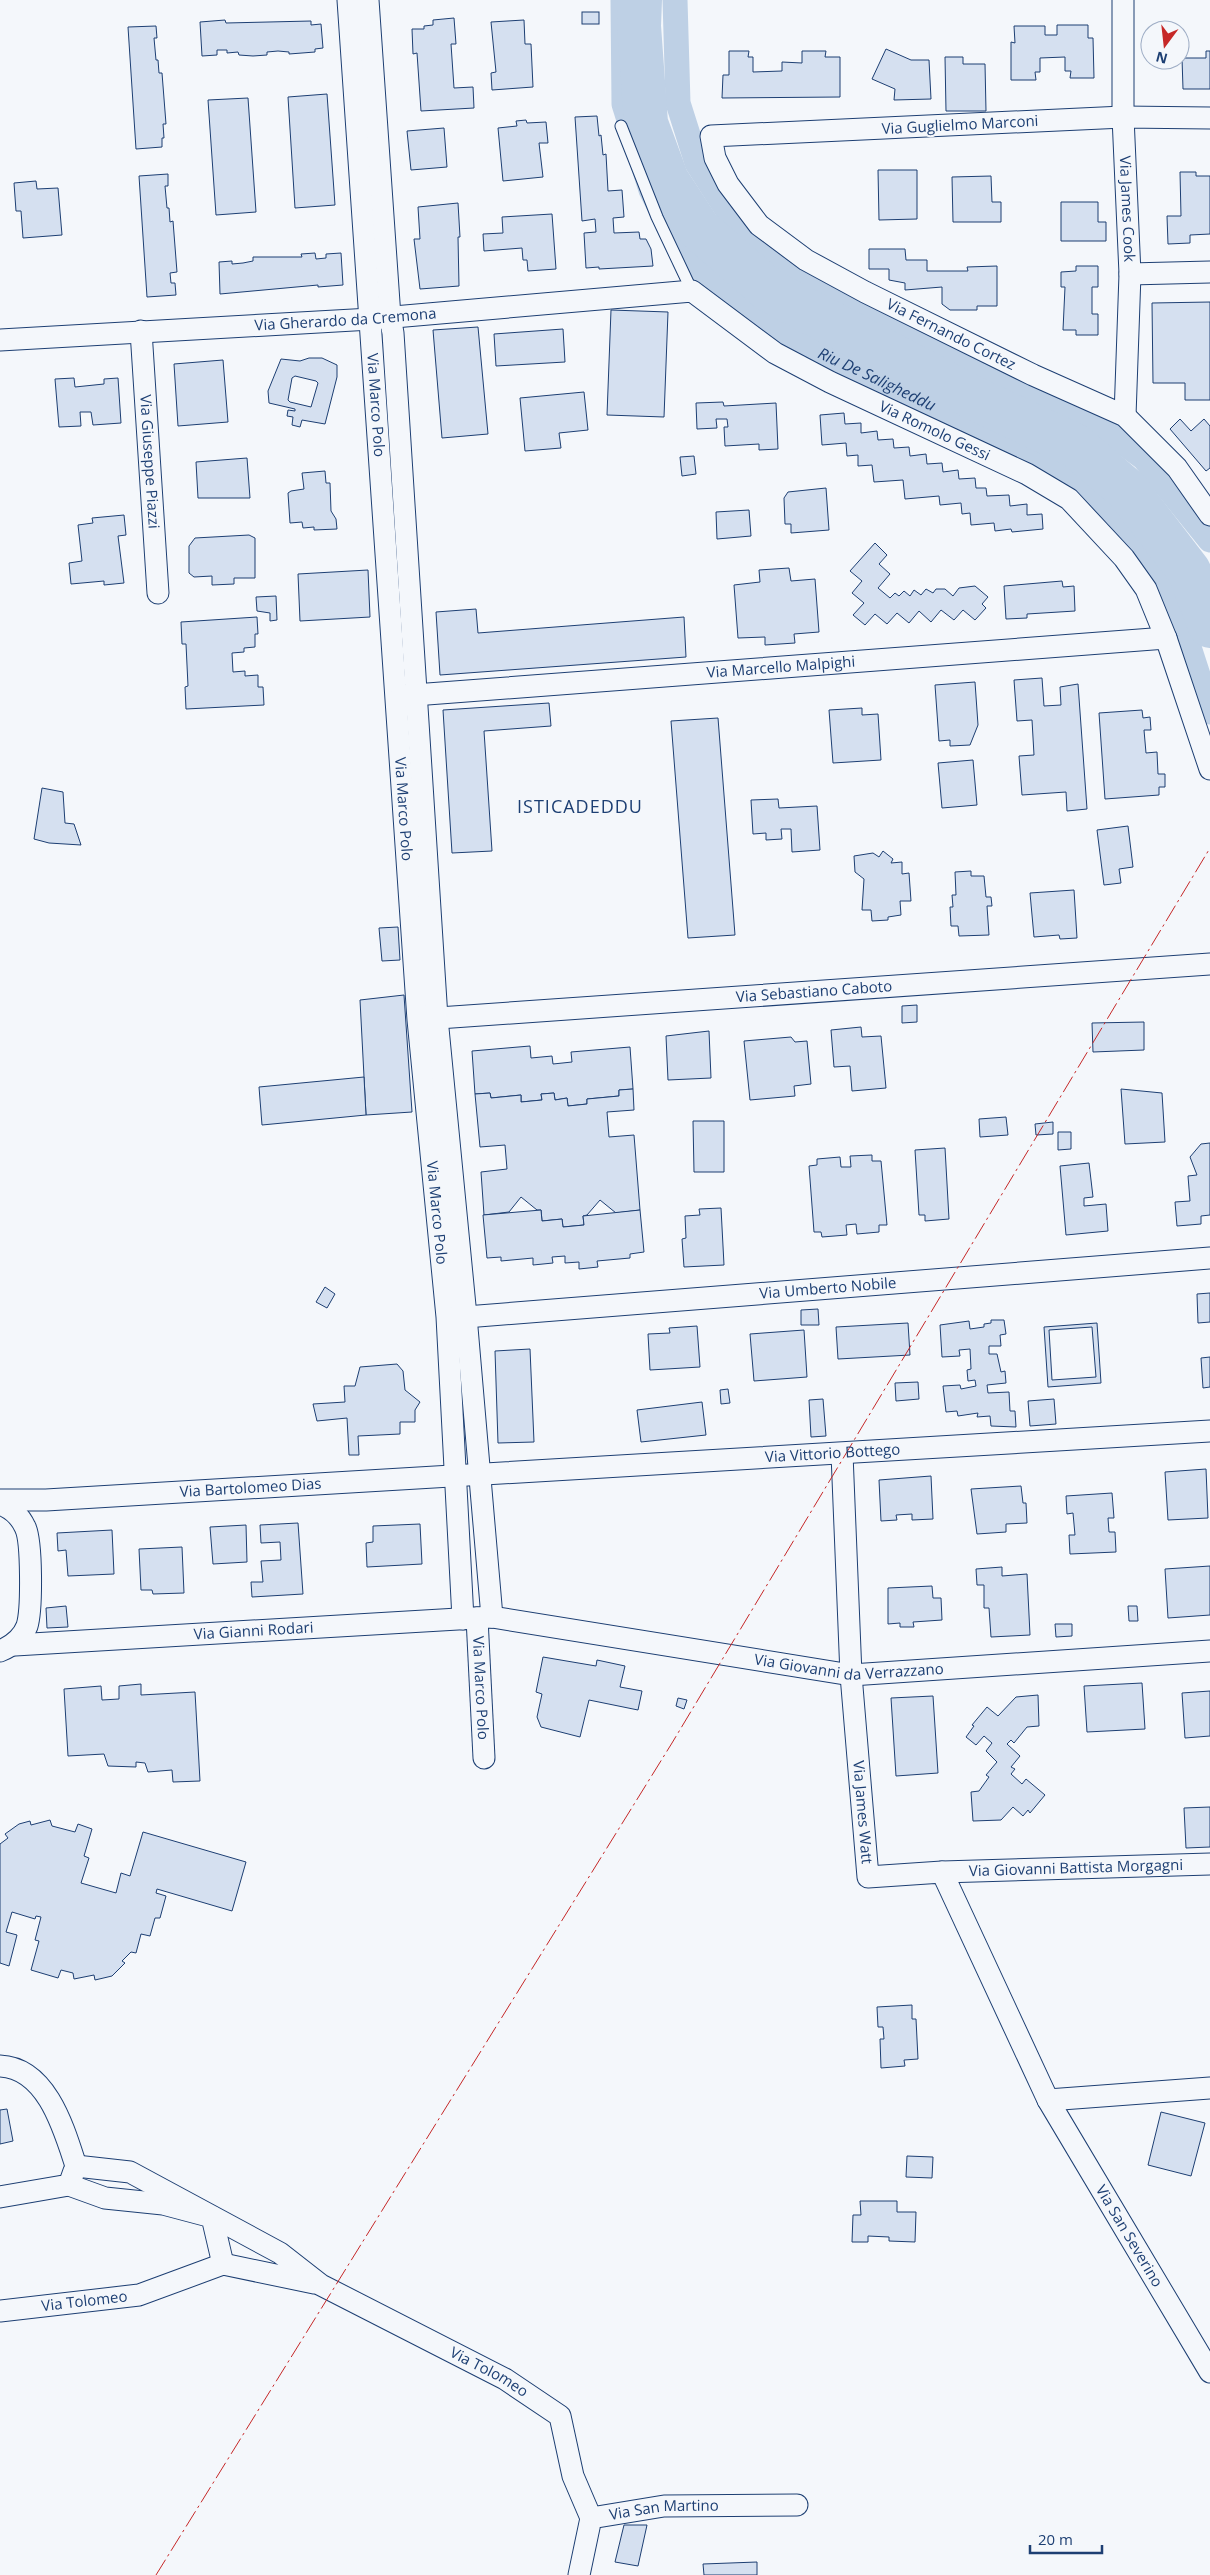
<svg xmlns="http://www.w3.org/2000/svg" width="1210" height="2575" font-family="'Open Sans',sans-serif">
  <rect width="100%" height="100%" fill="#f4f7fb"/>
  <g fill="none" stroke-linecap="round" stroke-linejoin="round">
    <!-- canal -->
    <g stroke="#bed0e5" stroke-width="25">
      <path id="s1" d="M623,0L624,104L651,190L672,232L691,260L727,297L759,320L791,339L864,372L1061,467L1116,514L1151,559L1175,604L1210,712"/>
      <polyline points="675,0 678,103 697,163 733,219 770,258 835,298 1080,411 1144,458 1210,540"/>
    </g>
    <!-- river -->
    <polyline stroke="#bed0e5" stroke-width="44" points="640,0 639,26 646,123 667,180 699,229 770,291 978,400 1076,446 1127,490 1189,571 1210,626"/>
  </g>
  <!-- building -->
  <g fill="#d5e0f0" stroke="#1d3f73" fill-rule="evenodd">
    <rect x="582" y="12" width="17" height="12"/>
    <polygon points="454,18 456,44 451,44 454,88 473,87 474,108 421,111 417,53 413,54 412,29 424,29 424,26 433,25 433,20"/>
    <polygon points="225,20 226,23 311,21 311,25 321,24 323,48 315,49 315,52 289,54 289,52 278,51 267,52 267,55 253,56 239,55 238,52 227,53 227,50 217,50 217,55 202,56 200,22"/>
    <polygon points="524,20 525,44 531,44 533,87 492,90 491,73 496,72 491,22"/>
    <polygon points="1057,25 1088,25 1088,38 1093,38 1094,78 1070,78 1071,71 1065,71 1065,57 1040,58 1040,72 1035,72 1036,80 1011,80 1011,42 1015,43 1014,26 1045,26 1045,35 1057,35"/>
    <polygon points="156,26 157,38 154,38 156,60 158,60 159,73 162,73 166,124 163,124 164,138 162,138 162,147 136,149 128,27"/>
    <polygon points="886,49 911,60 929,60 931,99 894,100 895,89 872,79"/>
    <polygon points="729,51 749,51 748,57 753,57 753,72 782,71 782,62 802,63 802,51 826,51 825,57 840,57 840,97 722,98 723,75 729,75"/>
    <polygon points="1206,51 1210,51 1210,89 1183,89 1182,58 1206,58"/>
    <polygon points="945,57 963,57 963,64 985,64 986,111 946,111"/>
    <polygon points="327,94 335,205 295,208 288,97"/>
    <polygon points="248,98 256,212 216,215 208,100"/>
    <polygon points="597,116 599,136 601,135 603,155 606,154 608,191 622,190 624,217 613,218 614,233 639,232 640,239 646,239 651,249 653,266 599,269 599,267 586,268 584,233 596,232 595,219 582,221 575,117"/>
    <polygon points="526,120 527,123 546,122 548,143 539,143 543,177 503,181 498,128 517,126 516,121"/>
    <polygon points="444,128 447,167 411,170 407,131"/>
    <polygon points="878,170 917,170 917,219 879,220"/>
    <polygon points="1180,172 1196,172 1196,176 1210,176 1210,234 1190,235 1190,243 1168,244 1167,216 1181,216"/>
    <polygon points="168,174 168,186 165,186 167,208 169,208 170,222 173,221 177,272 170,273 171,283 175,283 176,295 147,297 139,176"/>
    <polygon points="991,176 992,202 1001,202 1001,222 953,222 952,177"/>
    <polygon points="36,181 37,189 58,188 62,235 23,238 21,211 16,211 14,183"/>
    <polygon points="1061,202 1098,202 1098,222 1106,222 1106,241 1061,241"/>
    <polygon points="458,203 460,237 458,237 459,286 420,289 414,239 420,239 418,207"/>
    <polygon points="552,214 556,269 528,271 527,260 523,260 522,248 484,251 483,234 503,233 502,217"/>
    <polygon points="869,249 905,249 906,260 927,260 927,271 968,271 967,267 997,266 997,306 977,306 977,310 950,310 942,304 942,287 905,290 905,283 889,280 889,269 869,269"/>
    <polygon points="315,253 316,259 326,258 326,254 341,253 343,285 318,287 318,285 220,294 219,262 232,261 232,264 243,263 253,261 253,257 302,257 301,254"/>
    <polygon points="1076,266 1098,266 1098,287 1092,287 1092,314 1098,314 1098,335 1076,335 1076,330 1063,330 1065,287 1061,287 1061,272 1076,271"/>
    <polygon points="1210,302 1210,400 1185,400 1185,383 1153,383 1152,303"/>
    <polygon points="611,310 668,312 664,417 607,415"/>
    <polygon points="478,327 488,434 442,438 433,330"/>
    <polygon points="563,329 565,362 496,366 494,334"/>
    <path d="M309,358H322L337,365V377L325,424L302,420L300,427L292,425L293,417L287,416L288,410L295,411V409L269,403L268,391L281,359L300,361ZM295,376L316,381L318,383L311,407L290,402L288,400L292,378Z"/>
    <polygon points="223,360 228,422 178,426 174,364"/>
    <polygon points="74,378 75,387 104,384 104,379 118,378 121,423 93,425 91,412 80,412 81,426 59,427 55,379"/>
    <polygon points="584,392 588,430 559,433 561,448 525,451 520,398"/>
    <polygon points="723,402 724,406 776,403 778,449 759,450 759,444 725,446 724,427 728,427 727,419 716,419 717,428 697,429 696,403"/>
    <polygon points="844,413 845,424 861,423 861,433 877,431 878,440 893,439 894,448 909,447 910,456 926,454 927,464 942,463 943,472 958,470 959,479 975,478 976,488 986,488 987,496 1009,495 1010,506 1027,504 1027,515 1042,514 1043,529 1012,532 1011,529 995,531 994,523 971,525 970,513 962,514 961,503 940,505 939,496 905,499 903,480 874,482 872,465 858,466 858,455 847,456 846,443 822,445 820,415"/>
    <polygon points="1180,419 1191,431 1204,419 1210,426 1210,468 1206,471 1170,429"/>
    <polygon points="694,456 696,474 682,476 680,457"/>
    <polygon points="247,458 250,498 198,498 196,462"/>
    <polygon points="325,471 326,483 330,483 331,511 336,519 337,529 314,530 314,527 303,528 302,522 290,523 288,493 291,491 304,489 302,473"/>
    <polygon points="826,488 829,530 791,533 791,524 785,524 784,498 788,492"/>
    <polygon points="749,510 751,536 717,539 716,512"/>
    <polygon points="124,515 126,535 118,536 124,583 104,585 104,581 71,584 69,563 82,561 78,525 93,523 92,518"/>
    <polygon points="249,535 255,538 255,578 234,578 234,584 212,585 212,576 194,577 189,573 189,546 195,538"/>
    <polygon points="875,543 887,555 879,564 890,574 878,588 890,598 895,593 899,596 904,591 910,596 914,590 921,595 926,589 933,593 936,589 945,589 953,596 959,588 975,586 988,597 982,604 986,608 975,620 963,610 954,620 941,610 931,622 919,611 909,623 897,613 887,624 875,614 865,625 853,615 864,603 852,593 862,581 850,571"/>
    <polygon points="789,568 791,581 815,579 819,632 794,634 795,643 765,645 765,637 738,638 734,585 760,582 759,570"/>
    <polygon points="368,570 370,617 300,621 298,574"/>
    <polygon points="1062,581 1063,587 1074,586 1075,611 1027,614 1027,618 1006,619 1004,586"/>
    <polygon points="276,596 277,620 270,621 270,613 257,611 256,597"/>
    <polygon points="476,609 478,633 684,617 686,657 440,675 436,612"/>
    <polygon points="257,617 258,634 255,634 255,647 244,648 244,652 232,653 233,672 245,671 245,676 258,675 258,687 263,687 264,705 186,709 185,687 188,686 186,644 182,644 181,622"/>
    <polygon points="1042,678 1044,706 1061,705 1060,687 1078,684 1087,809 1067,811 1066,792 1022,795 1019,756 1034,755 1032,720 1017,721 1014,680"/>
    <polygon points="975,682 978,725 970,745 950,746 950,740 939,741 935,685"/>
    <polygon points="549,703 551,726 484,731 492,851 452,853 443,710"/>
    <polygon points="862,708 862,715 878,714 881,760 833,763 829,710"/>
    <polygon points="1142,710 1143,718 1150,717 1151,730 1144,730 1146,753 1157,752 1158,774 1165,774 1165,787 1159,787 1159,795 1105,799 1099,713"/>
    <polygon points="718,718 735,935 688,938 671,721"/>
    <polygon points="973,760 977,805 942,808 938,763"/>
    <polygon points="42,788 63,792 65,823 74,824 81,845 49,843 34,839"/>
    <polygon points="778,799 779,808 817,806 820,850 792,852 791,829 781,829 782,839 766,840 766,833 753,834 751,800"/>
    <polygon points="1128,826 1133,867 1119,869 1121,883 1104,885 1097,830"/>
    <polygon points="883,851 893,859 891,863 902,862 902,874 909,873 911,901 900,901 901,915 888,917 888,920 872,921 871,910 862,910 864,879 855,872 854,856 873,853 879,857"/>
    <polygon points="971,871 971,876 984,876 986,897 991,897 992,906 987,906 989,935 959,936 958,926 951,926 950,907 953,907 952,895 956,895 955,872"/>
    <polygon points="1074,890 1077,938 1060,939 1059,935 1034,937 1030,893"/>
    <polygon points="398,927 400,960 382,961 379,928"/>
    <polygon points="404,995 412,1112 366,1115 360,1000"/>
    <polygon points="917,1005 917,1022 902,1023 902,1006"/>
    <polygon points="1144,1022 1144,1050 1093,1052 1092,1023"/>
    <polygon points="861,1027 862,1037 881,1036 886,1088 852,1091 850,1066 834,1067 831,1030"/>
    <polygon points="709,1031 711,1078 668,1080 666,1036"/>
    <polygon points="791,1037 795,1042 807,1041 811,1084 794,1086 795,1096 750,1100 744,1041"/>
    <polygon points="530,1046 531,1058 552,1056 553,1064 572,1062 571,1052 630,1047 633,1089 619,1090 619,1096 587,1099 587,1104 568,1106 567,1098 555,1100 554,1093 541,1094 542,1100 521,1102 521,1095 491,1098 490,1093 475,1094 472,1051"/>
    <polygon points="364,1077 366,1115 262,1125 259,1087"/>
    <polygon points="633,1089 634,1110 607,1112 609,1137 634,1135 640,1210 616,1213 600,1200 587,1215 583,1216 584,1225 563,1227 562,1219 542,1221 541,1210 537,1210 521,1197 509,1212 484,1215 481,1172 507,1169 505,1145 480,1147 475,1094 490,1093 491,1098 521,1095 521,1102 542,1100 541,1094 554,1093 555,1100 567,1098 568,1106 587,1104 587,1099 619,1096 619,1090"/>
    <polygon points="1121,1089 1162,1093 1165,1142 1125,1144"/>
    <polygon points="1006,1117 1008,1135 980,1137 979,1119"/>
    <polygon points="693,1121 724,1121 724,1172 694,1172"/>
    <polygon points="1053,1122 1053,1134 1036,1135 1035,1124"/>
    <polygon points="1058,1132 1071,1132 1071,1149 1058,1150"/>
    <polygon points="1210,1143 1210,1215 1201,1216 1201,1224 1177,1226 1175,1202 1190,1201 1188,1176 1197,1175 1190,1157 1201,1144"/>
    <polygon points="945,1148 949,1219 925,1221 925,1215 919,1215 915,1150"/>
    <polygon points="872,1155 872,1161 881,1161 887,1225 879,1225 879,1232 857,1234 856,1224 846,1225 847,1235 822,1237 821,1232 814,1232 809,1166 817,1165 817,1159 840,1157 841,1167 851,1167 850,1156"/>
    <polygon points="1089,1163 1093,1197 1084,1198 1084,1206 1106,1204 1108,1231 1066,1235 1060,1166"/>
    <polygon points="721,1208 724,1265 684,1267 682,1239 686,1238 685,1216 700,1215 699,1209"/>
    <polygon points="541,1210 542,1221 562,1219 563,1227 584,1225 583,1216 640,1210 644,1252 630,1254 630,1258 597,1261 598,1267 579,1269 579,1262 565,1263 565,1256 552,1257 553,1263 533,1265 533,1258 501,1261 501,1257 487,1258 483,1215"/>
    <polygon points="325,1287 335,1294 327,1308 316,1302"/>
    <polygon points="1210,1293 1210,1322 1198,1323 1197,1294"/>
    <polygon points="818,1309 819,1325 801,1325 801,1310"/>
    <polygon points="991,1320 1004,1320 1006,1334 1000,1335 1001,1346 989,1346 989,1354 997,1354 1001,1372 1005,1371 1006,1383 987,1385 988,1393 1009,1392 1010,1411 1015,1411 1016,1427 991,1426 990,1416 977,1417 978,1413 958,1416 957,1411 946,1412 943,1386 960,1385 961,1389 976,1386 975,1380 968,1381 967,1370 971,1369 970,1349 959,1350 960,1356 942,1357 940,1325 969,1321 970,1329 984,1327 984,1324 991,1323"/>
    <polygon points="908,1323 910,1355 838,1359 836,1327"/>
    <path d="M1097,1323L1101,1383L1048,1387L1044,1327ZM1092,1327L1096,1377L1052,1380L1049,1330Z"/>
    <polygon points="697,1326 700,1367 650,1370 648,1334 670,1333 669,1328"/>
    <polygon points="804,1330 807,1377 754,1381 750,1334"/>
    <polygon points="530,1349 534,1442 498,1443 495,1351"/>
    <polygon points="1210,1357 1210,1387 1203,1388 1201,1358"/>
    <polygon points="397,1364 403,1371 405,1390 420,1402 415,1410 415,1422 400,1422 400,1434 358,1436 359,1455 349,1455 347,1418 317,1421 313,1404 345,1402 344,1386 355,1386 360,1367"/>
    <polygon points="918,1382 919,1399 896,1401 895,1383"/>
    <polygon points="728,1389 730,1403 721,1404 720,1390"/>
    <polygon points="823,1399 826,1436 811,1437 809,1400"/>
    <polygon points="1054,1399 1056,1424 1030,1426 1028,1401"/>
    <polygon points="702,1402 706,1435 641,1442 637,1410"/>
    <polygon points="1206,1469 1208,1518 1168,1520 1165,1472"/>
    <polygon points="931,1476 933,1519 912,1520 912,1514 896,1515 897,1520 881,1521 879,1480"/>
    <polygon points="1021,1486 1023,1503 1026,1503 1027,1523 1006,1524 1006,1532 977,1534 971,1489"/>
    <polygon points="1112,1493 1114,1518 1108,1518 1109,1532 1115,1532 1116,1552 1070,1554 1069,1535 1075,1535 1073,1513 1067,1514 1066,1496"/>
    <polygon points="298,1523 303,1594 252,1597 251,1582 263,1582 261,1561 281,1560 280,1542 261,1543 260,1525"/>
    <polygon points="420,1524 422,1564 367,1567 366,1543 373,1542 373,1526"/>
    <polygon points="246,1525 247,1562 213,1564 210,1527"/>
    <polygon points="112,1530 114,1574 68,1576 66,1550 58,1551 57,1533"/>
    <polygon points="182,1547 184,1593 153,1594 152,1590 141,1590 139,1549"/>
    <polygon points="1210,1566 1210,1615 1168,1618 1165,1569"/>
    <polygon points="1002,1567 1002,1576 1027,1574 1030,1635 991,1637 989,1608 984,1608 984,1585 977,1585 976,1569"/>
    <polygon points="932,1586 933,1598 941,1598 942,1620 913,1622 914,1627 900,1627 900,1623 888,1624 888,1588"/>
    <polygon points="66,1606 68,1627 47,1628 46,1608"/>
    <polygon points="1128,1606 1137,1606 1138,1621 1129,1621"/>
    <polygon points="1055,1624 1072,1624 1072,1636 1056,1637"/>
    <polygon points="543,1657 596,1666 597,1660 625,1666 620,1687 642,1691 638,1710 589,1700 580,1737 541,1727 537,1717 542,1694 536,1692"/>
    <polygon points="1142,1683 1145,1729 1087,1732 1084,1686"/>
    <polygon points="141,1684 141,1695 195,1692 200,1781 173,1782 172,1770 148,1772 145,1763 136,1762 136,1767 108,1766 104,1754 68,1756 64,1689 101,1686 102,1700 119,1699 119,1686"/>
    <polygon points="1210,1691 1210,1736 1185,1738 1182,1693"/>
    <polygon points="1038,1695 1039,1726 1027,1727 1014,1743 1011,1740 1007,1744 1020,1756 1011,1767 1015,1769 1011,1774 1022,1784 1026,1779 1045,1795 1030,1813 1028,1810 1023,1816 1013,1807 1001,1820 973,1821 971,1792 979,1791 989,1777 986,1775 997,1762 986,1751 992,1743 984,1736 976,1745 966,1737 974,1726 972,1725 987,1707 998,1716 1016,1697"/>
    <polygon points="933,1696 938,1773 896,1776 891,1698"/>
    <polygon points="678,1698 687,1700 684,1709 676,1706"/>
    <polygon points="1210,1807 1210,1847 1186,1848 1184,1808"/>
    <polygon points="50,1820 52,1826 75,1832 78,1824 92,1829 84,1856 89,1858 81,1883 116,1893 121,1873 130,1876 143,1832 246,1862 232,1911 157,1889 156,1893 166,1896 160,1918 155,1918 150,1936 141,1934 136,1953 131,1952 122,1961 125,1963 112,1976 95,1980 94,1975 74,1979 73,1973 61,1970 58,1978 31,1970 39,1941 35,1940 41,1917 36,1916 35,1919 12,1912 6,1932 17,1935 9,1966 0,1963 0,1844 8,1838 5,1834 19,1824 30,1821 31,1825"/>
    <polygon points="912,2005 912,2019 916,2019 918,2059 904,2060 905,2066 881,2068 880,2039 884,2039 883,2027 878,2027 877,2007"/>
    <polygon points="7,2109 13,2141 0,2144 0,2110"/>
    <polygon points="1161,2112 1205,2123 1191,2176 1148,2165"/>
    <polygon points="907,2156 933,2157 932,2178 906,2177"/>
    <polygon points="860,2201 897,2201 897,2212 916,2212 915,2242 889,2241 889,2237 868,2236 868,2242 852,2242 853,2215 861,2215"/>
    <polygon points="624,2525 647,2525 638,2566 615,2562"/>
    <polygon points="757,2562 757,2575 704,2575 703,2564"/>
  </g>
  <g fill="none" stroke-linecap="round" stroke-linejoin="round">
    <!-- service casing -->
    <g stroke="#1d3f73" stroke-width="13">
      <polyline id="service" points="621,126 657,217 692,291"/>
    </g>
    <!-- minor casing -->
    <g stroke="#1d3f73" stroke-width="23">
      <g id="minor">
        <path id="s2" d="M348,0L418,1020L447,1317L463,1619"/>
        <polyline points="368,0 390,317 393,333 437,1018 466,1316 492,1617"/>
        <path id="s3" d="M1123,0V117L1130,274L1125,416"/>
        <path id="s4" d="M1210,118L1123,117L711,136L715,158L728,184L759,225L806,260L865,292L1033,375L1125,416L1177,468L1210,515"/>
        <polyline points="1130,274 1210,272"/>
        <path id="s5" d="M141,331L158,593"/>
        <path id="s6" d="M0,340L371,319L692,291L775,353L830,382L1027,474L1069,499L1124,558L1146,589L1166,638L1210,769"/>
        <path id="s7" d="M401,696L1166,638"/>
        <path id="s8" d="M424,1019L1210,964"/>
        <path id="s9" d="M453,1318L1210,1258"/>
        <path id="s10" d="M842,1454L851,1675L868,1877L942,1872L1048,2100L1210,2372"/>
        <path id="s11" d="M0,1500H46L1210,1431"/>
        <path d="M0,1504C11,1508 20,1516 25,1527C32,1540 32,1610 27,1626C22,1639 12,1646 0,1651"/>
        <path id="s12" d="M477,1618L484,1758"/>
        <path id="s13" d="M15,1645L492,1617L851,1675L1210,1651"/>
        <path id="s14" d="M942,1872L1210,1864"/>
        <path d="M0,2066C47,2068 64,2129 76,2166"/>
        <polyline points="1048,2100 1210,2088"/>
        <path id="s15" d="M76,2166L130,2172L280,2253L321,2285L505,2379L560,2416L573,2476L591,2518"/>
        <polyline points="69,2185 105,2198 163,2204 212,2217 223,2264"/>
        <polyline points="0,2197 69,2185 74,2171"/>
        <path id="s16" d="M0,2311L139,2295L223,2264L314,2283"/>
        <path id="s17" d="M579,2575L591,2518L664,2506L797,2505"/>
      </g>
    </g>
    <!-- service -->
    <use href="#service" stroke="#f4f7fb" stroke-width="11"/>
    <!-- minor -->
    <use href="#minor" stroke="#f4f7fb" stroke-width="21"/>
    <!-- power -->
    <polyline stroke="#c62828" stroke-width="1" stroke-dasharray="18 4 2.5 4" stroke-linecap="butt" points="156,2575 672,1743 1210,848"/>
  </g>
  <g text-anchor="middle" stroke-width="4" stroke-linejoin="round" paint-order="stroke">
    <!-- street labels -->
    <g font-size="15" fill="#1d3f73" stroke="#f4f7fb">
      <text transform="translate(960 125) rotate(-3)" y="5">Via Guglielmo Marconi</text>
      <text dy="5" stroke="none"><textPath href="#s3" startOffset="209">Via James Cook</textPath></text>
      <text dy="5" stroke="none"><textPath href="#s6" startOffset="346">Via Gherardo da Cremona</textPath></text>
      <text dy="5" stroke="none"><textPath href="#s4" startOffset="824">Via Fernando Cortez</textPath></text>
      <text dy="5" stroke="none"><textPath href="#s2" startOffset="406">Via Marco Polo</textPath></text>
      <text dy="5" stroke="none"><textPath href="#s6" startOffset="975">Via Romolo Gessi</textPath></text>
      <text dy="5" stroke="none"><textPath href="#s5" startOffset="131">Via Giuseppe Piazzi</textPath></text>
      <text dy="5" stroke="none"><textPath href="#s7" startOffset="381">Via Marcello Malpighi</textPath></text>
      <text dy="5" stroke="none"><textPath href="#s2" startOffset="811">Via Marco Polo</textPath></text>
      <text dy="5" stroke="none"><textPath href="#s8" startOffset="391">Via Sebastiano Caboto</textPath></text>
      <text dy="5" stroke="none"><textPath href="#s2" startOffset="1216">Via Marco Polo</textPath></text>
      <text dy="5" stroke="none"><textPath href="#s9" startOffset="376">Via Umberto Nobile</textPath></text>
      <text dy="5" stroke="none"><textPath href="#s11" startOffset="834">Via Vittorio Bottego</textPath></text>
      <text dy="5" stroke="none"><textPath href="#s11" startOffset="251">Via Bartolomeo Dias</textPath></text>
      <text dy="5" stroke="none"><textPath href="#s13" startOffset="239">Via Gianni Rodari</textPath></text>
      <text dy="5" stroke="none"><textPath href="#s13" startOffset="839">Via Giovanni da Verrazzano</textPath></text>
      <text dy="5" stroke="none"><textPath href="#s12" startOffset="70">Via Marco Polo</textPath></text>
      <text dy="5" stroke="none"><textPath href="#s10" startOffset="359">Via James Watt</textPath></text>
      <text dy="5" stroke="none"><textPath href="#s14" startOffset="134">Via Giovanni Battista Morgagni</textPath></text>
      <text dy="5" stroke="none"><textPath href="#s10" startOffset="908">Via San Severino</textPath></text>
      <text dy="5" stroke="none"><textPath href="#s16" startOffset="85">Via Tolomeo</textPath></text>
      <text dy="5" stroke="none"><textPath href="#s15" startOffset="466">Via Tolomeo</textPath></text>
      <text dy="5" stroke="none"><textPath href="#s17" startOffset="132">Via San Martino</textPath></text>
    </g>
    <!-- water labels -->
    <g font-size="16" font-style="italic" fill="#1d3f73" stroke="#f4f7fb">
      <text dy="6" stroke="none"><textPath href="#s1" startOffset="498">Riu De Saligheddu</textPath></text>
    </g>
    <!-- quarter labels -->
    <g font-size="18" letter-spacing="1" fill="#1d3f73" stroke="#f4f7fb">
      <text x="580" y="813">ISTICADEDDU</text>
    </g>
  </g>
  <!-- north arrow -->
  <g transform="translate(1165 45) rotate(195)"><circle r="24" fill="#f4f7fb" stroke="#9eadc5"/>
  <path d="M0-4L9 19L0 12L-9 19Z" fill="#c62828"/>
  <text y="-8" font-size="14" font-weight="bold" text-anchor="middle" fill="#1d3f73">N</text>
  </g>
  <!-- scale -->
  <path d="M1030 2545v8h72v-8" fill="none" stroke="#1d3f73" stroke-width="2.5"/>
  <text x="1038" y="2545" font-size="15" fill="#1d3f73" stroke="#f4f7fb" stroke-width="4" paint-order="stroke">20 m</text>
</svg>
